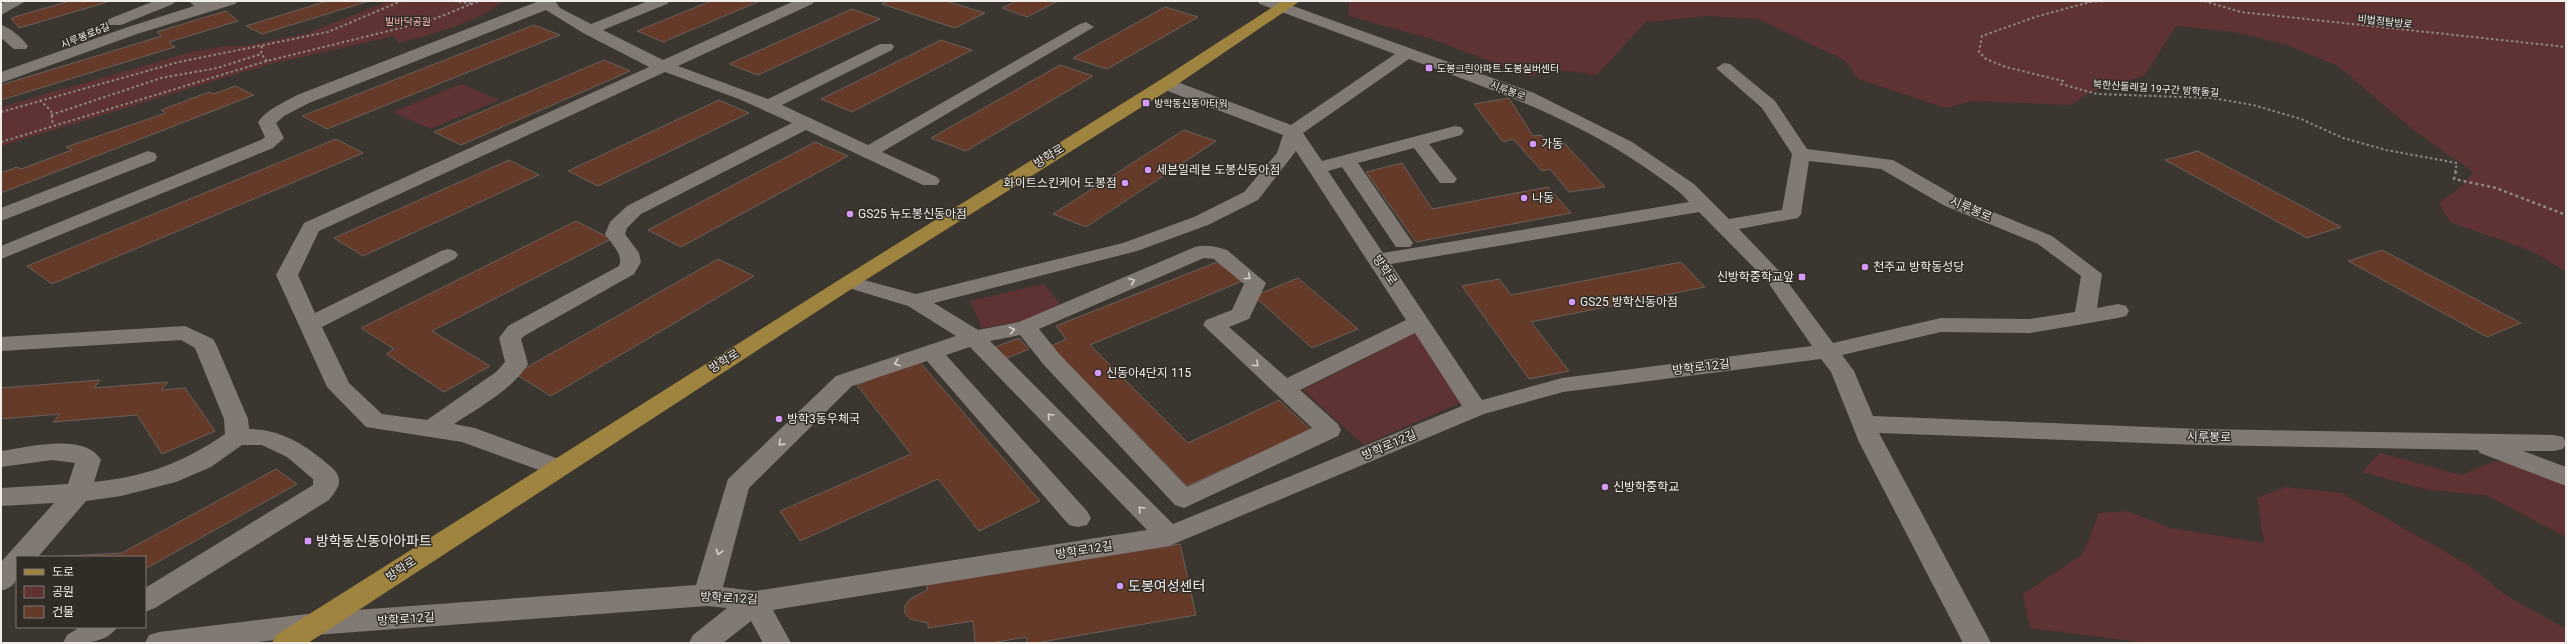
<svg xmlns="http://www.w3.org/2000/svg" width="2567" height="644" font-family="Roboto,'Noto Sans KR',sans-serif">
  <rect width="100%" height="100%" fill="#3b3630"/>
  <!-- green -->
  <g fill="#5f3333">
    <path d="M389,1H504C474,23 434,34 398,43L394,36L267,65L1,146V107L192,52L225,46H246L308,33Z"/>
    <polygon points="1349,1 2566,1 2566,272 2532,251 2450,222 2439,203 2462,186 2473,172 2412,129 2338,66 2287,45 2235,32 2176,26 2144,76 2090,92 2070,105 1974,101 1945,108 1858,79 1846,61 1759,19 1708,16 1646,22 1597,75 1544,68 1532,77 1432,39 1349,16"/>
    <polygon points="461,84 499,100 430,129 393,112"/>
    <polygon points="1044,284 1060,304 1023,321 982,328 970,301"/>
    <polygon points="1415,333 1460,403 1364,445 1303,390"/>
    <polygon points="2380,453 2462,475 2495,461 2566,467 2566,537 2486,495 2428,490 2362,472"/>
    <polygon points="2286,487 2342,493 2470,566 2504,594 2566,629 2566,643 2148,643 2030,628 2023,594 2083,554 2099,513 2127,511 2170,528 2264,543 2257,498"/>
  </g>
  <!-- building -->
  <g fill="#663a28" stroke="#69605c">
    <polygon points="70,1 111,1 19,28 11,18"/>
    <polygon points="327,1 369,1 262,34 246,26"/>
    <polygon points="711,1 760,1 663,42 637,31"/>
    <polygon points="889,1 946,1 985,13 955,28 882,4"/>
    <polygon points="1017,1 1058,1 1027,17 1002,8"/>
    <polygon points="1165,7 1198,17 1107,69 1073,58"/>
    <polygon points="852,9 880,19 758,75 729,64"/>
    <polygon points="226,11 238,21 169,42 175,47 1,100 1,85 162,36 157,32"/>
    <polygon points="534,25 560,35 327,129 302,116"/>
    <polygon points="941,40 972,50 852,112 821,99"/>
    <polygon points="604,60 630,71 461,145 434,132"/>
    <polygon points="1060,65 1093,76 966,151 931,138"/>
    <polygon points="235,86 254,95 1,193 1,173 17,167 21,169 72,150 66,147 166,113 161,110 209,92 214,94"/>
    <polygon points="1509,98 1533,136 1541,135 1551,145 1564,143 1605,187 1569,192 1550,169 1542,171 1513,139 1503,142 1474,104"/>
    <polygon points="719,100 749,113 598,186 568,171"/>
    <polygon points="1184,130 1216,141 1086,227 1053,214"/>
    <polygon points="336,139 363,153 52,284 27,266"/>
    <polygon points="815,142 848,156 681,247 648,230"/>
    <polygon points="2198,151 2341,227 2307,238 2165,160"/>
    <polygon points="509,160 539,175 363,256 334,238"/>
    <polygon points="1402,163 1432,209 1548,187 1571,213 1416,242 1366,172"/>
    <polygon points="576,221 611,239 432,331 490,366 444,392 386,354 394,349 361,328"/>
    <polygon points="2382,250 2521,323 2487,337 2348,261"/>
    <polygon points="718,259 754,276 551,396 515,374"/>
    <polygon points="1217,262 1242,281 1090,345 1188,443 1279,400 1311,430 1187,486 1051,346 1066,339 1056,326"/>
    <polygon points="1681,262 1705,287 1531,322 1569,371 1529,379 1462,286 1499,279 1511,295"/>
    <polygon points="1298,278 1358,329 1312,348 1254,296"/>
    <polygon points="1019,338 1029,349 1005,359 995,347"/>
    <polygon points="918,360 1040,501 979,531 938,479 800,541 780,511 911,454 857,385"/>
    <polygon points="100,380 94,388 168,382 161,390 185,388 215,431 162,454 137,415 53,422 60,414 1,419 1,388"/>
    <polygon points="276,469 297,484 145,569 145,557 46,557 122,553"/>
    <polygon points="1180,544 1196,615 1036,643 1027,643 1026,637 991,643 975,643 973,621 928,628 928,623 910,619 905,613 905,606 910,599 927,590 927,585"/>
  </g>
  <g fill="none" stroke-linecap="round" stroke-linejoin="round">
    <!-- path-far1 -->
    <g stroke="#8d8883" stroke-width="2" stroke-dasharray="2.5 2.5" stroke-linecap="butt">
      <polyline points="454,1 473,4"/>
      <polyline points="2088,1 2090,2 2035,17 1982,36 1979,52 1986,59 2006,67 2063,81 2061,84 2097,94 2212,98 2253,105 2301,119 2343,138 2386,150 2457,163 2455,172"/>
      <polyline points="2204,1 2241,12 2566,47"/>
      <polyline points="2090,2 2105,1"/>
      <polyline points="262,46 261,54 267,61"/>
      <polyline points="40,100 51,111 53,125"/>
      <polyline points="1,112 179,62 328,32 401,1"/>
      <polyline points="51,115 161,78 217,68 261,54"/>
      <polyline points="1,142 267,61 429,21 479,1"/>
    </g>
    <!-- path -->
    <polyline stroke="#8d8883" stroke-width="2.5" stroke-dasharray="3 3" stroke-linecap="butt" points="2456,171 2454,179 2496,188 2566,215"/>
    <!-- minor -->
    <g fill="#817a74" fill-rule="evenodd">
      <polygon points="6,1 26,1 1,15 1,4"/>
      <polygon points="154,1 176,1 173,4 121,25 109,25 107,22 109,19"/>
      <polygon points="189,1 238,1 235,4 137,34 1,83 1,72 125,28 194,6"/>
      <path d="M539,1H555L560,8L591,24L648,1H670L667,4L603,30L663,60L794,1H815L812,4L678,66L768,99L880,44H892L894,47L892,50L782,105L868,145L1080,24L1086,22L1094,27L882,152L937,177L940,181L937,185H923L806,130L641,214L627,228L625,234L639,253L641,262L634,274L524,336L521,339L528,364C512,390 479,407 454,424L475,428L567,462L571,468L567,474L558,477L462,442L366,427L327,387L276,275L304,223L649,67L583,33L546,10L309,103L284,116L276,123L284,138L273,148L1,259V246L261,140L265,137L258,122C267,109 283,103 297,95ZM665,72L739,99L792,123L627,206L610,222L605,234C611,243 624,255 619,266L508,326L499,338L505,362L496,372L427,420L382,414L349,383L322,327L455,259L458,255L455,251L448,249L441,251L315,313L298,275L319,231Z"/>
      <path d="M1257,1H1279L1534,93L1632,142L1694,184L1729,219L1782,210L1792,154L1762,108L1716,68L1724,63L1730,64L1775,101L1807,149L1893,160L1959,198L2052,236L2102,274L2097,308L2118,304L2126,306L2129,311L2126,316L2118,318L2030,333L1941,332L1842,355L1854,371L1873,416L2199,429L2554,435L2563,437L2566,443L2563,449L2554,451H2523L2566,467V486L2480,453L2478,450L2199,445L1879,433L1991,643H1963L1859,442L1831,372L1821,359L1563,392L1484,414L1169,546L773,610L791,643H763L751,621L723,643H689L693,635L727,608L707,606L315,635L250,643H145L149,635L159,632L315,613L696,585L728,479L836,376L956,336L908,306L842,286L838,282L842,278L849,276L916,294L1123,243L1194,217L1244,192L1277,153L1283,135L1160,88L1157,84L1160,80H1172L1291,125L1395,54L1260,4ZM1409,59C1491,89 1574,118 1646,168C1661,179 1677,188 1689,202L1383,253L1328,171L1342,167L1396,247H1410L1413,243L1358,163L1414,148L1440,183H1454L1457,179L1429,144L1461,135L1464,131L1461,127L1455,126L1322,161L1303,133ZM1296,151L1406,320L1287,378L1229,327L1249,319L1266,283L1227,250C1217,247 1206,244 1195,247L1019,322L978,330L934,303L1137,251L1208,225L1258,200ZM1809,161L1881,169L1945,206L2038,244L2081,276L2075,312L2030,319L1941,318L1833,343L1781,273L1739,229L1798,218L1801,214ZM1699,212L1767,281L1812,346L1562,378L1482,400L1391,264ZM1204,258L1214,259L1244,284L1232,310L1206,320L1203,325L1312,428L1187,487L1060,355L1039,329ZM1415,333L1462,406L1173,524L990,341L1020,335L1044,365L1175,505L1184,508L1338,436L1341,430L1338,424L1300,390ZM970,347L1147,530L755,591L723,587L749,488L852,386L927,361L1069,525L1078,527L1087,525L1091,518L1087,511L946,355Z"/>
      <path d="M1,25C11,28 22,38 28,46L26,49H14L1,38Z"/>
      <polygon points="148,151 155,153 157,157 155,161 1,221 1,208"/>
      <path d="M185,326L213,339L216,344L248,419L249,429C278,429 301,442 323,460C328,465 336,469 338,476C342,485 334,493 329,500L155,608L145,612V588L313,485V479L287,457L262,445H242L211,467L176,482L121,496L86,501L38,557H17C17,575 21,585 1,591V562L54,503L1,506V488L68,484L75,463L52,460L1,467V451C28,447 85,432 101,460L94,482C147,476 181,464 225,434L224,419L195,348L181,340L1,351V337Z"/>
      <path d="M80,627H117C106,644 83,643 63,643L67,635Z"/>
    </g>
    <!-- major -->
    <polygon fill="#9e843f" fill-rule="evenodd" points="1282,1 1300,1 1172,88 856,286 308,643 272,643 276,635 842,278 1160,80"/>
  </g>
  <!-- one-way arrows -->
  <defs><path id="oneway-chevron" d="M-2-3.5L2.5 0L-2 3.5" fill="none" stroke-width="1.6" stroke-linecap="round" stroke-linejoin="round"/></defs>
  <g stroke="#d5d0cc">
    <use href="#oneway-chevron" transform="translate(1248 277) rotate(39)"/>
    <use href="#oneway-chevron" transform="translate(1132 281) rotate(-23)"/>
    <use href="#oneway-chevron" transform="translate(1012 330) rotate(-12)"/>
    <use href="#oneway-chevron" transform="translate(897 363) rotate(161)"/>
    <use href="#oneway-chevron" transform="translate(1256 364) rotate(43)"/>
    <use href="#oneway-chevron" transform="translate(1050 416) rotate(-134)"/>
    <use href="#oneway-chevron" transform="translate(781 443) rotate(136)"/>
    <use href="#oneway-chevron" transform="translate(1141 509) rotate(-134)"/>
    <use href="#oneway-chevron" transform="translate(719 552) rotate(105)"/>
  </g>
  <!-- markers -->
  <g fill="#d69bfa" stroke="#312c26" stroke-width="1.5">
    <rect x="1425" y="64" width="8" height="8" rx="2"/>
    <rect x="1142" y="99" width="8" height="8" rx="2"/>
    <circle cx="1533" cy="144" r="4"/>
    <circle cx="1148" cy="170" r="4"/>
    <circle cx="1125" cy="183" r="4"/>
    <circle cx="1524" cy="198" r="4"/>
    <circle cx="850" cy="214" r="4"/>
    <circle cx="1865" cy="267" r="4"/>
    <rect x="1798" y="273" width="8" height="8" rx="2"/>
    <circle cx="1572" cy="302" r="4"/>
    <circle cx="1098" cy="373" r="4"/>
    <circle cx="779" cy="419" r="4"/>
    <circle cx="1605" cy="487" r="4"/>
    <rect x="304" y="537" width="8" height="8" rx="2"/>
    <circle cx="1120" cy="586" r="4"/>
  </g>
  <g text-anchor="middle" stroke-width="3" stroke-linejoin="round" paint-order="stroke">
    <!-- far-park labels -->
    <g font-size="10" fill="#fcb8b7" stroke="#312c26">
      <text x="408" y="25">발바닥공원</text>
    </g>
    <!-- far-street labels -->
    <g font-size="10" fill="#f1ede9" stroke="#312c26">
      <text transform="translate(2385 21) rotate(6)" y="4">비법정탐방로</text>
      <text transform="translate(85 35) rotate(-22)" y="4">시루봉로6길</text>
      <text transform="translate(2156 88) rotate(4)" y="4">북한산둘레길 19구간 방학동길</text>
      <text transform="translate(1508 90) rotate(21)" y="4">시루봉로</text>
    </g>
    <!-- far-poi labels -->
    <g font-size="10" fill="#f1ede9" stroke="#312c26" text-anchor="start">
      <text x="1437" y="72">도봉그린아파트.도봉실버센터</text>
      <text x="1154" y="107">방학동신동아타워</text>
    </g>
    <!-- poi labels -->
    <g font-size="12" fill="#f1ede9" stroke="#312c26" text-anchor="start">
      <text x="1541" y="148">가동</text>
      <text x="1156" y="174">세븐일레븐 도봉신동아점</text>
      <text x="1117" y="187" text-anchor="end">화이트스킨케어 도봉점</text>
      <text x="1532" y="202">나동</text>
      <text x="858" y="218">GS25 뉴도봉신동아점</text>
      <text x="1873" y="271">천주교 방학동성당</text>
      <text x="1794" y="281" text-anchor="end">신방학중학교앞</text>
      <text x="1580" y="306">GS25 방학신동아점</text>
      <text x="1106" y="377">신동아4단지 115</text>
      <text x="787" y="423">방학3동우체국</text>
      <text x="1613" y="491">신방학중학교</text>
    </g>
    <!-- street labels -->
    <g font-size="12" fill="#f1ede9" stroke="#312c26">
      <text transform="translate(1049 156) rotate(-32)" y="4">방학로</text>
      <text transform="translate(1971 209) rotate(23)" y="4">시루봉로</text>
      <text transform="translate(1385 270) rotate(56)" y="4">방학로</text>
      <text transform="translate(724 361) rotate(-32)" y="4">방학로</text>
      <text transform="translate(1701 367) rotate(-7)" y="4">방학로12길</text>
      <text transform="translate(2209 437) rotate(1)" y="4">시루봉로</text>
      <text transform="translate(1389 445) rotate(-23)" y="4">방학로12길</text>
      <text transform="translate(1084 550) rotate(-9)" y="4">방학로12길</text>
      <text transform="translate(401 569) rotate(-33)" y="4">방학로</text>
      <text transform="translate(729 598) rotate(3)" y="4">방학로12길</text>
      <text transform="translate(406 619) rotate(-4)" y="4">방학로12길</text>
    </g>
    <!-- near-poi labels -->
    <g font-size="14" fill="#f1ede9" stroke="#312c26" text-anchor="start">
      <text x="316" y="546">방학동신동아아파트</text>
      <text x="1128" y="591">도봉여성센터</text>
    </g>
  </g>
  <!-- border -->
  <rect width="2567" height="644" fill="none" stroke="#f1ede9" stroke-width="4"/>
  <!-- legend -->
  <rect x="16" y="556" width="130" height="72" fill="#312c26" stroke="#7e7974"/>
  <rect x="24" y="569" width="20" height="6" fill="#9e843f" stroke="#7e7974"/>
  <text x="52" y="576" font-size="12" fill="#f1ede9">도로</text>
  <rect x="24" y="586" width="20" height="12" fill="#5f3333" stroke="#7e7974"/>
  <text x="52" y="596" font-size="12" fill="#f1ede9">공원</text>
  <rect x="24" y="606" width="20" height="12" fill="#663a28" stroke="#7e7974"/>
  <text x="52" y="616" font-size="12" fill="#f1ede9">건물</text>
</svg>
